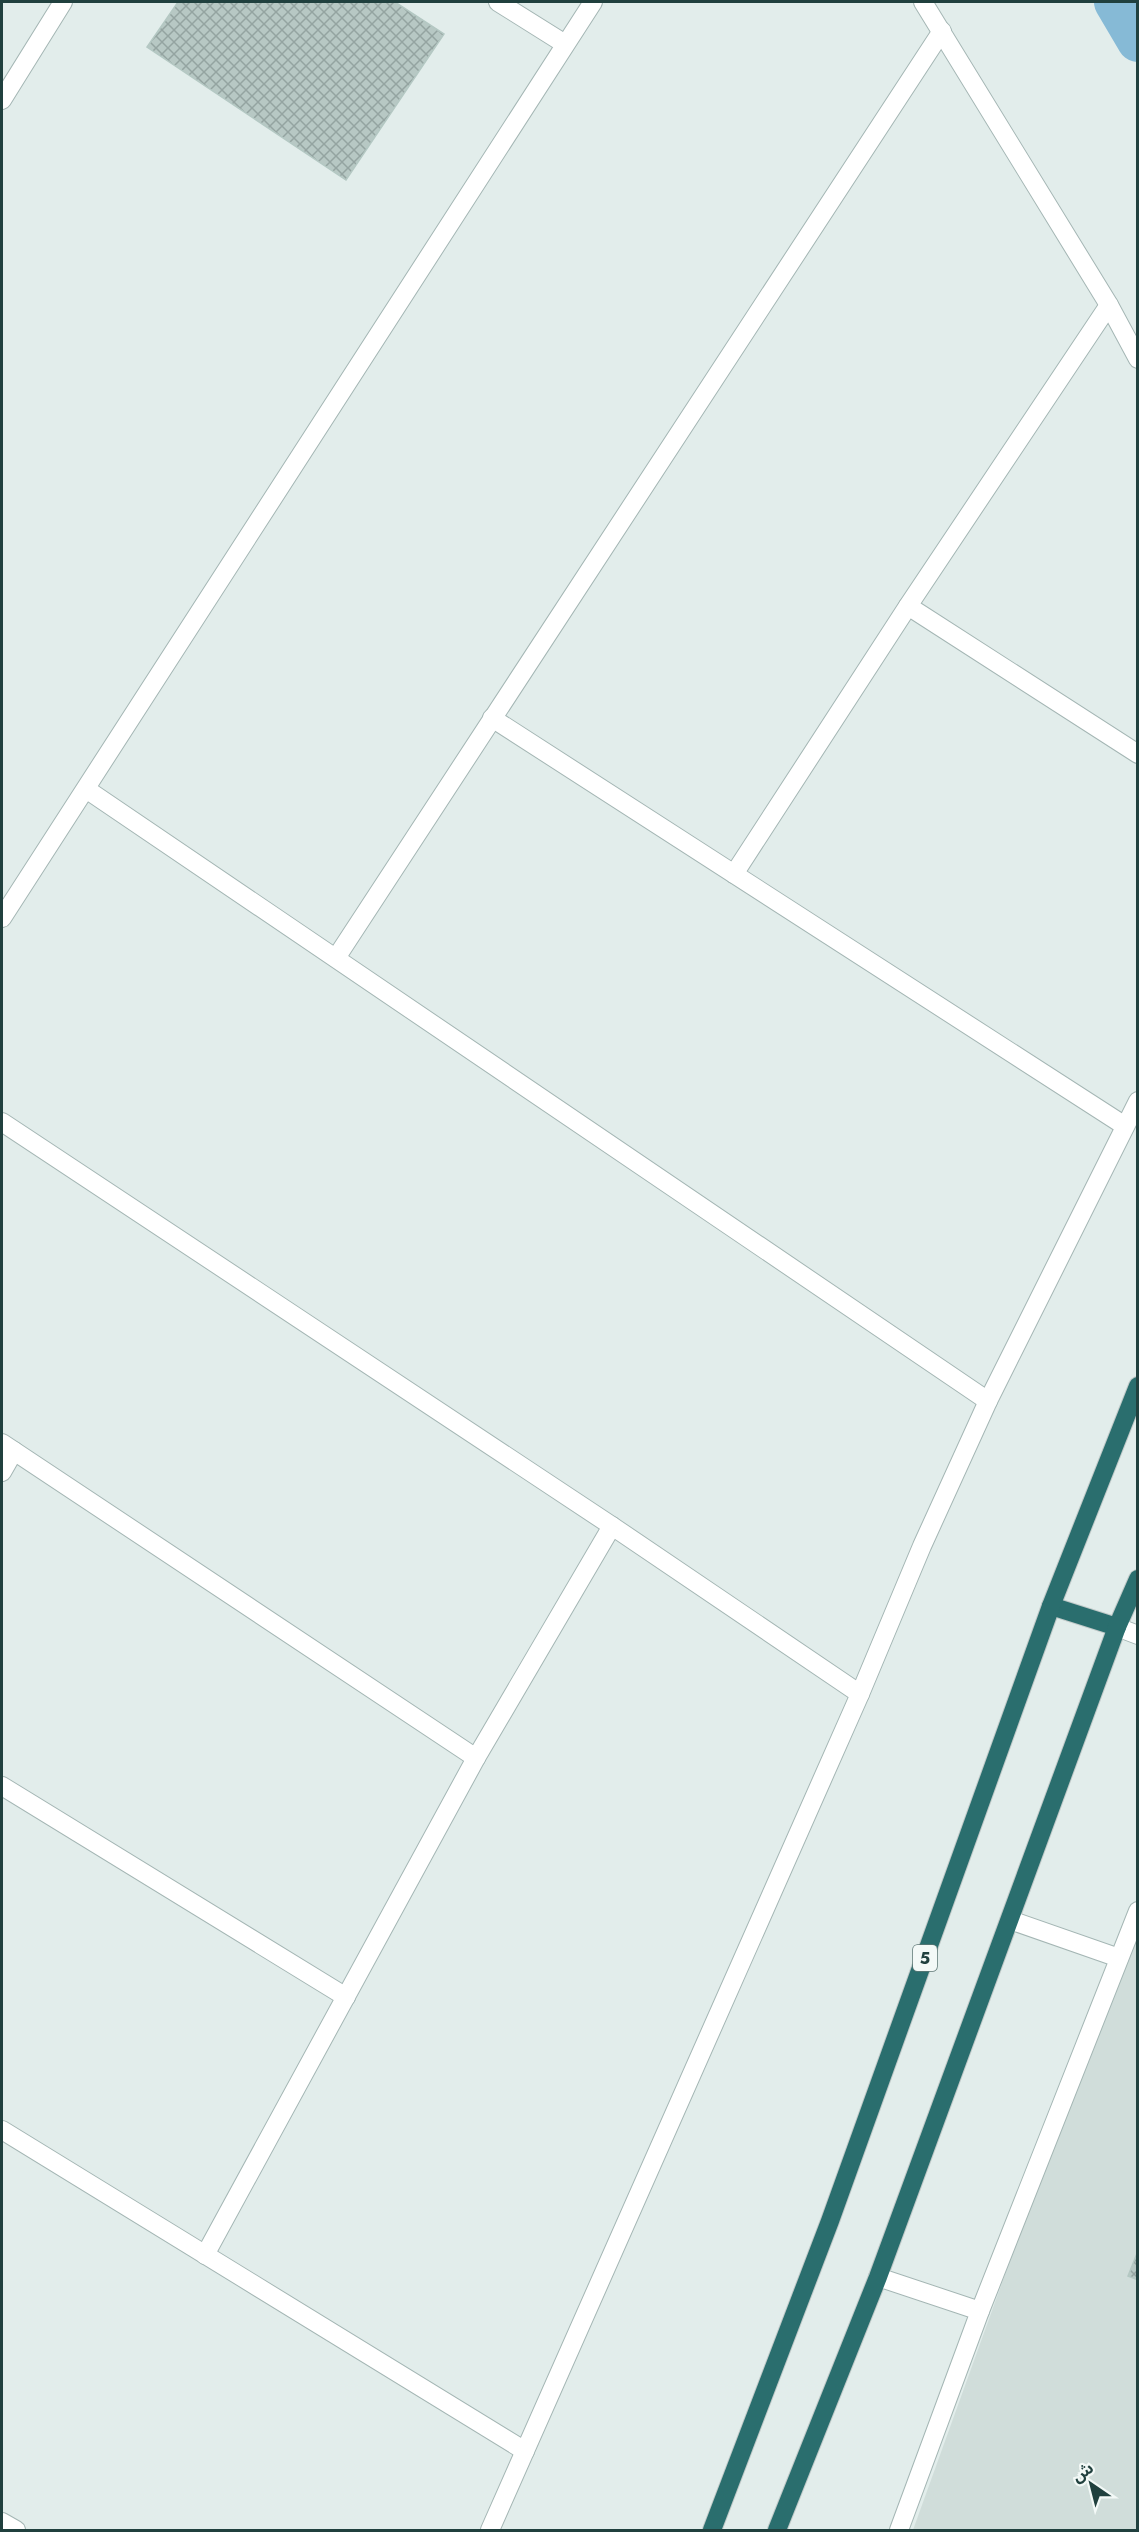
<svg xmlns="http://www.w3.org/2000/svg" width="1139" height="2532" font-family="Jost,'Noto Sans Arabic',sans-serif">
  <defs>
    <pattern id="building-cross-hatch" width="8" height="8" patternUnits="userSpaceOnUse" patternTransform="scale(1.5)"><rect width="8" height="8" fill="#b7c8c4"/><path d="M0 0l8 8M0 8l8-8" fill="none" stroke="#94a4a1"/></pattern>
  </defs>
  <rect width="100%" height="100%" fill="#e2edeb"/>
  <!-- built -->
  <polygon fill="#d0ddda" points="1137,1906 1137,2530 913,2530 1119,1958"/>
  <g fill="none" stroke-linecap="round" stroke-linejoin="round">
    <!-- canal -->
    <polyline stroke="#86bad6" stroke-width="42" points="1115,2 1138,41"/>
  </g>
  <!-- building -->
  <g fill="url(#building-cross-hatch)" stroke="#b4c8c3" stroke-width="1.5">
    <polygon points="178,2 395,2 444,34 346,180 147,47"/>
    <polygon points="1138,2251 1138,2280 1128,2276"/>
  </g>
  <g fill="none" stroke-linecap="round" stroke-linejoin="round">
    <!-- minor casing -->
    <g stroke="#a4b6b4" stroke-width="20">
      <g id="minor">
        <polyline points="498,2 565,44"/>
        <polyline points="923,2 1109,305 1138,359"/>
        <polyline points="2,100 63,2"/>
        <polyline points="908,606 1138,754"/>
        <polyline points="492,718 1125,1126"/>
        <polyline points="86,789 988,1401"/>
        <polyline points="734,874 908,606 1109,305"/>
        <polyline points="2,918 593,2"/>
        <polyline points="336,958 942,31"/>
        <polyline points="2,1122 612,1526 860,1694"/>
        <polyline points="2,1443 476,1758"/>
        <polyline points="2,1472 14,1451"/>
        <polyline points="1117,1627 1138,1635"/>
        <polyline points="2,1786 346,1997"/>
        <polyline points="1010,1920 1119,1958"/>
        <polyline points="2,2130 525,2451"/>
        <polyline points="205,2255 476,1758 612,1526"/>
        <polyline points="878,2277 980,2311"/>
        <polyline points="2,2522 16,2530"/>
        <polyline points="490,2530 860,1694 922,1546 988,1401 1138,1101"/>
        <polyline points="899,2530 980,2311 1138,1911"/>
      </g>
    </g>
    <!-- highway casing -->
    <g stroke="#c1cac9" stroke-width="20">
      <g id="highway">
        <polyline points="1051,1606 1117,1627"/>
        <polyline points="712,2530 830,2221 1051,1606 1138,1386"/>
        <polyline points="777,2530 878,2277 1117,1627 1138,1579"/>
      </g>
    </g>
    <!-- minor -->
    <use href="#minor" stroke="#fff" stroke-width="18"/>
    <!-- highway -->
    <use href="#highway" stroke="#2a6e6e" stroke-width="18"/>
  </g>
  <g text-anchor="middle" stroke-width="4.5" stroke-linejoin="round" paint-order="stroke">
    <!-- shield labels -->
    <rect fill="#f3f9f7" stroke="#5f7876" stroke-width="1.5" x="913" y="1945" width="24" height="26" rx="4.5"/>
    <g font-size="16" font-weight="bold" fill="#20403e">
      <text x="925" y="1964">5</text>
    </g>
  </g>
  <!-- border -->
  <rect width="1139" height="2532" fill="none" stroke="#20403e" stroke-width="6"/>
  <!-- north arrow -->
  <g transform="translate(1091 2484) rotate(325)" stroke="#f3f9f7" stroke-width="4.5" paint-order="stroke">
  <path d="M0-4.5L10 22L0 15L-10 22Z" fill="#20403e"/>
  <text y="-9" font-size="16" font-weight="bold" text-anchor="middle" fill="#20403e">ش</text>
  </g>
</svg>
